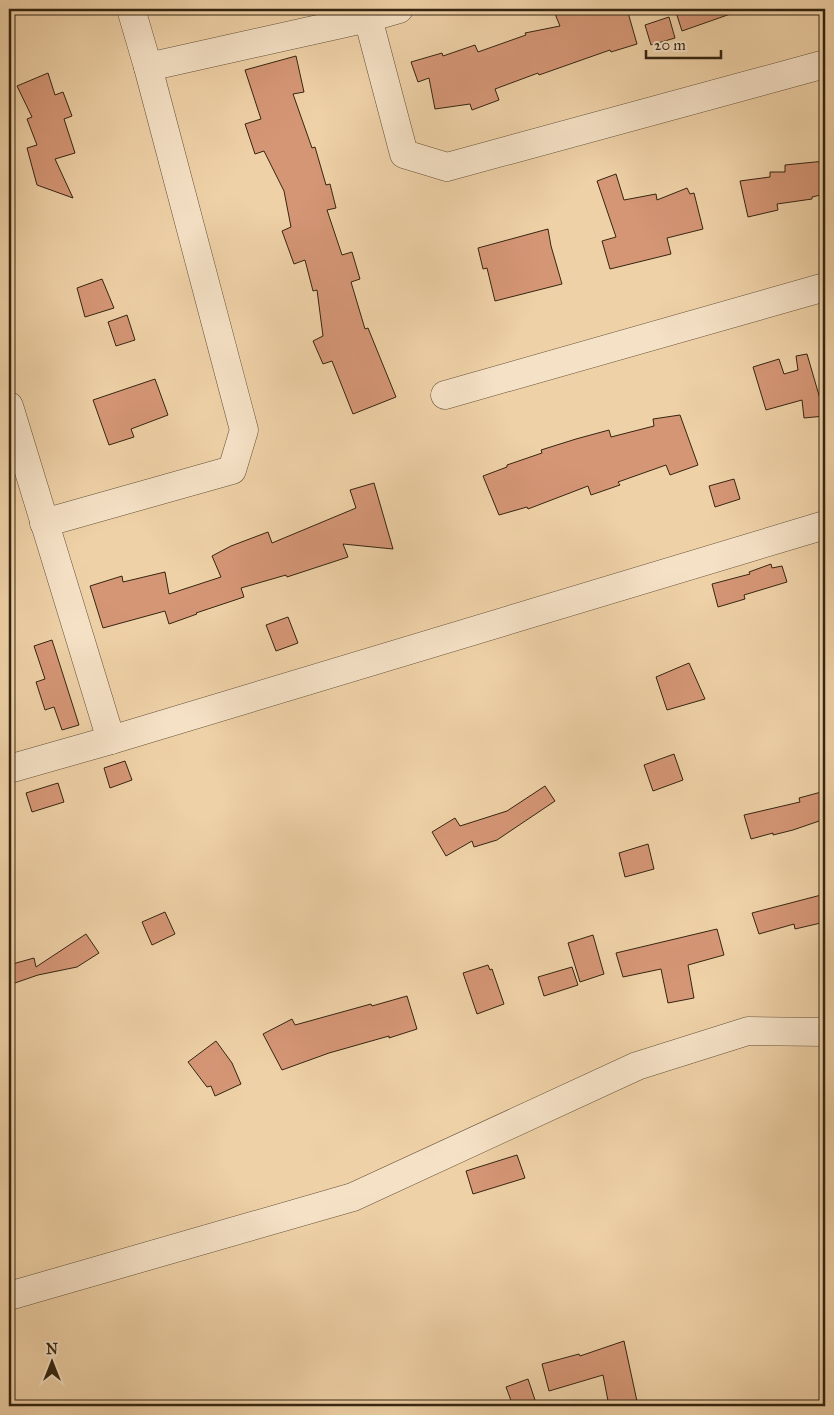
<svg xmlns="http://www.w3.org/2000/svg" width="834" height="1415" font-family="'IM FELL Great Primer',serif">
  <rect width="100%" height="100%" fill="#efd1a7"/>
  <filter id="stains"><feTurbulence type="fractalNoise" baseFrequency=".004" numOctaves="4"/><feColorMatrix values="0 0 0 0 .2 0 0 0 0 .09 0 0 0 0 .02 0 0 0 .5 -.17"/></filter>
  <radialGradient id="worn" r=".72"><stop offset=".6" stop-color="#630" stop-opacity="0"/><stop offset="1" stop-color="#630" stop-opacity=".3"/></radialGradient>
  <!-- building -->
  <g fill="#d59676" stroke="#342510">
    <polygon points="553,9 627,9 637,44 611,52 610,50 539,75 538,73 495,89 499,100 472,110 470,104 435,109 429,78 418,82 411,62 442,53 443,56 475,45 478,52 526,35 525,33 560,26"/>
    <polygon points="675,9 736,9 736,12 682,31"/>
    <polygon points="669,17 675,38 651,45 645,25"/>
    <polygon points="296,56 304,92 293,94 312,148 315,147 326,185 330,184 336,208 327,210 342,255 352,252 360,279 351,282 365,329 368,328 396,397 353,414 332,361 323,364 313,341 323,336 317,290 313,291 305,260 294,264 282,231 291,227 284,191 264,151 255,154 245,124 261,119 245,70"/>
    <polygon points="48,73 55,95 63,92 72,116 64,119 75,153 55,159 73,198 37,185 27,148 37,145 27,119 32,117 17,86"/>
    <polygon points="825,161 825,194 812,197 812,199 777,204 778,210 748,217 740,181 770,177 770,172 785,172 785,165"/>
    <polygon points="616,174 624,200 656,194 657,200 687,188 690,194 694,193 703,229 667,238 671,254 610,269 602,241 616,237 597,181"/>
    <polygon points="548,229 551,246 562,284 495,301 487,268 483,269 478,248"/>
    <polygon points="102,279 114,308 85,317 77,288"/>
    <polygon points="127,315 135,340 116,346 108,322"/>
    <polygon points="807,354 825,416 804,418 802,400 766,410 753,367 779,359 784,374 798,370 796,356"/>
    <polygon points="155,379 168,415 131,429 134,437 109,445 93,400"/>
    <polygon points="680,415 698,465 670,475 666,465 618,482 620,485 591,495 588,486 528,509 527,507 499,515 483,476 507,467 507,465 542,453 541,450 576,439 609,430 611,437 654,426 653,419"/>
    <polygon points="734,479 740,499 715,507 709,486"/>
    <polygon points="374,483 393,549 343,544 348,557 287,577 286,575 241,588 244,597 196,613 197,614 169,624 165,611 103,628 90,586 122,576 123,582 165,572 169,594 221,577 212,556 231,546 268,532 272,543 356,508 350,490"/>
    <polygon points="771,564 772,568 782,566 787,582 744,595 745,599 718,607 712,584 750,574 749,572"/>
    <polygon points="288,617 298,643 276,651 266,625"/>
    <polygon points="52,640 79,725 62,730 54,707 45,710 36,682 45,679 34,646"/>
    <polygon points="689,663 705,699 667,710 656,677"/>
    <polygon points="674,754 683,780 653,791 644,765"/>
    <polygon points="125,761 132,780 110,788 104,768"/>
    <polygon points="58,783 64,802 32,812 26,793"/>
    <polygon points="545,786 555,801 497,840 474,847 472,841 446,856 432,832 455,818 460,826 507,811"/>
    <polygon points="825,791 825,819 793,830 773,835 773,833 751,839 744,815 800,802 799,798"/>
    <polygon points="648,844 654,869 625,877 619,853"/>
    <polygon points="825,894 825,922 795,929 794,924 759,934 752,913"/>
    <polygon points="165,912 175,934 152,945 142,922"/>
    <polygon points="717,929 724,955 688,965 694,998 668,1003 661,969 623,977 616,953"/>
    <polygon points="86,934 99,953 77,967 38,975 9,985 9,965 34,958 36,967"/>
    <polygon points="593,935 604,974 580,982 568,943"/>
    <polygon points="488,965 490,970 492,969 504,1004 477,1014 463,973"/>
    <polygon points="572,967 578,985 544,996 538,977"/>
    <polygon points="407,996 417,1029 389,1038 389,1036 329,1053 282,1070 263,1034 292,1019 295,1025 371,1004 372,1006"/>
    <polygon points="216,1041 232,1063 241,1084 215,1096 211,1086 207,1087 188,1062"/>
    <polygon points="517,1155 525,1178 473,1194 466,1171"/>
    <polygon points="624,1341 638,1406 609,1406 603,1375 549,1391 542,1364 579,1354 580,1356"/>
    <polygon points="528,1379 537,1406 513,1406 506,1387"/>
  </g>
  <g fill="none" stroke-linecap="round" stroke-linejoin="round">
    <!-- street casing -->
    <g stroke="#635036" stroke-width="29">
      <g id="street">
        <polyline points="368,18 404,154 447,167 825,64"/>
        <polyline points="148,67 368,18 399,9"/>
        <polyline points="445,395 825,287"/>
        <polyline points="9,406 111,740"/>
        <polyline points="44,523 232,470 244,430 148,67 131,9"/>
        <polyline points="9,769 111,740 825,525"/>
        <polyline points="9,1296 353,1197 637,1066 748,1031 825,1032"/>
      </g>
    </g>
    <!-- street -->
    <use href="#street" stroke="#f5e1c6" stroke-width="28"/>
  </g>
  <!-- margin -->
  <rect width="834" height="1415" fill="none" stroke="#efd1a7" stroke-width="30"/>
  <rect x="10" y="10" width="814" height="1395" fill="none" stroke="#342510" stroke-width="2.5"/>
  <rect x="15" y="15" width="804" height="1385" fill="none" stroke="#342510"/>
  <!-- north arrow -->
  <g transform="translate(52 1362)" stroke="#f5e1c6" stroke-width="4" paint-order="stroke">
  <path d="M0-4L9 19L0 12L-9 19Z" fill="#342510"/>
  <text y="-8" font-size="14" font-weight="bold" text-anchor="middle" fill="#342510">N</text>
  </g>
  <!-- scale -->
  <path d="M646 50v8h75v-8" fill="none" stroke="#342510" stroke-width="2.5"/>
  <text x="654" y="50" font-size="15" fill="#342510" stroke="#f5e1c6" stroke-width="4" paint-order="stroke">20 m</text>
  <rect width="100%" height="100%" filter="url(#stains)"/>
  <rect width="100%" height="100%" fill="url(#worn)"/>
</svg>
